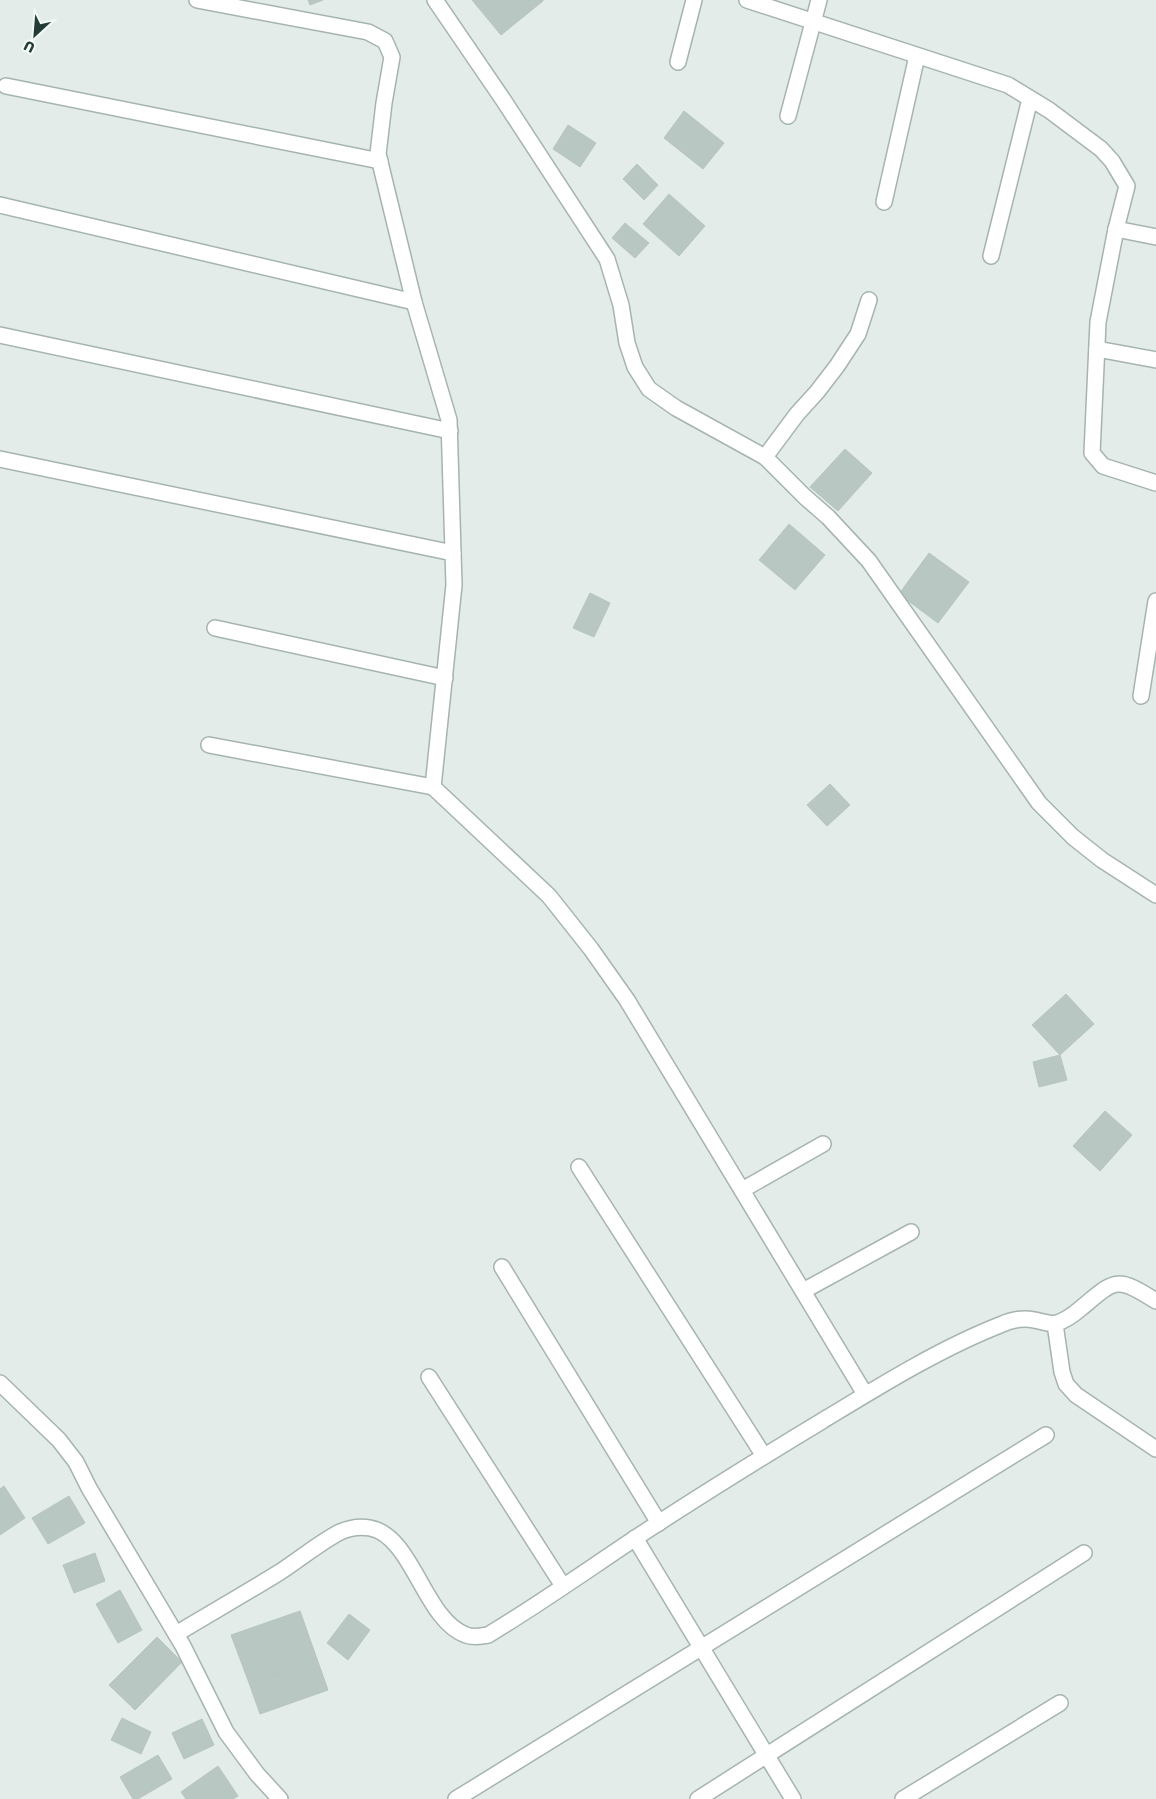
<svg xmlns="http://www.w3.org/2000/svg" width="1156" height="1799" font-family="Rubik,sans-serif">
  <rect width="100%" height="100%" fill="#e3ece8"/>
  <!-- building -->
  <g fill="#b8c7c1" stroke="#b5c6bf">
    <polygon points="308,0 323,0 310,5"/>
    <polygon points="472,0 543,0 543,1 501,35"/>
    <polygon points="684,111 724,143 703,169 664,138"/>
    <polygon points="568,125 596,143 580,167 553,149"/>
    <polygon points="637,164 658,185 644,200 623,179"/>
    <polygon points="669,194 705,226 679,256 643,224"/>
    <polygon points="625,223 649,243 635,258 612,238"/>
    <polygon points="845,449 872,473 838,511 810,487"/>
    <polygon points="789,524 825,555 795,590 759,560"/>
    <polygon points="929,553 969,582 938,623 899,594"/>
    <polygon points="590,593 610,603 594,637 573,628"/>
    <polygon points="830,784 850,805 827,826 807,805"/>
    <polygon points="1066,994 1094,1024 1060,1055 1032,1025"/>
    <polygon points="1060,1055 1067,1080 1039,1087 1033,1062"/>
    <polygon points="1105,1111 1132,1135 1100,1171 1073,1146"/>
    <polygon points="4,1486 25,1518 0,1535 0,1489"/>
    <polygon points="69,1496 85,1523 48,1544 32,1518"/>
    <polygon points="95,1553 105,1581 74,1593 63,1565"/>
    <polygon points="120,1590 142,1630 118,1643 96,1604"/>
    <polygon points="300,1611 317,1659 249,1683 231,1635"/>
    <polygon points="349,1614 370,1630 348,1660 327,1643"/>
    <polygon points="157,1637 182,1662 135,1710 109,1685"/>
    <polygon points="317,1659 328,1690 260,1714 249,1683"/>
    <polygon points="122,1718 151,1732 141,1754 111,1740"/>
    <polygon points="202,1719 214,1745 184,1759 172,1733"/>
    <polygon points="158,1755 172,1779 138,1799 133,1799 120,1777"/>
    <polygon points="218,1766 238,1796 233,1799 186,1799 181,1792"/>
  </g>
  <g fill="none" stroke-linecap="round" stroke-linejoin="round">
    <!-- street casing -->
    <g stroke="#a6b4af" stroke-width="18">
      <g id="street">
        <polyline points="197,0 368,32 385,41 392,57 384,103 378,154 414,302 449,420 454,585 433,787 209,745"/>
        <polyline points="435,0 504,101 607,259 621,305 627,343 635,367 649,389 676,408 765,457 805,497 828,517 869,561 1039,803 1073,837 1102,860 1156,895"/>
        <polyline points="747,0 1008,85 1049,110 1101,149 1112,161 1127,186 1116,229 1098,322 1092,453 1103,466 1156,483"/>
        <polyline points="678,62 694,0"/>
        <polyline points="6,86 380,161"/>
        <polyline points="788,116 819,0"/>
        <polyline points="884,202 917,56"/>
        <polyline points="0,205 414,302"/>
        <polyline points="1116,229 1156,237"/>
        <polyline points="991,256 1030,99"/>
        <polyline points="0,335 450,431"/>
        <polyline points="1097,349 1156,360"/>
        <polyline points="765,457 797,414 817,392 837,366 858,334 869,300"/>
        <polyline points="0,459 453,553"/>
        <polyline points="215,628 445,678"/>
        <polyline points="1141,696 1156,601"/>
        <polyline points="433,787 549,896 591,949 627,1000 865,1394"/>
        <polyline points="579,1167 764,1456"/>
        <polyline points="742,1190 823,1144"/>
        <polyline points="502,1267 659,1523"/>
        <polyline points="803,1291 911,1232"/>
        <polyline points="1055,1324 1062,1372 1066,1384 1076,1395 1156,1449"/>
        <polyline points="429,1377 563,1586"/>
        <polyline points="0,1383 59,1440 76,1462 89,1488 183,1646 226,1732 257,1774 280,1799"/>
        <polyline points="635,1538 793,1799"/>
        <path d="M176,1634C211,1613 246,1593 280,1572C300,1559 319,1543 340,1532C349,1528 360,1526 370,1528C413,1536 424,1620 466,1635C473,1638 481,1636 488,1635C538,1605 586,1571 634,1539C696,1498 759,1459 822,1421C878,1387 939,1349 1000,1325C1011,1320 1022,1317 1034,1320C1042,1321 1049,1325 1057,1323C1066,1320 1073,1315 1080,1309C1115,1280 1115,1275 1156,1301"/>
        <polyline points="456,1799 1046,1435"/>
        <polyline points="698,1799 1084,1553"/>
        <polyline points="903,1799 1060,1703"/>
      </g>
    </g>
    <!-- street -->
    <use href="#street" stroke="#fff" stroke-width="15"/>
  </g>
  <!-- north arrow -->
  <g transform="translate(35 35) rotate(206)" stroke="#f3f9f6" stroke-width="4" paint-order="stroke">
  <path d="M0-4L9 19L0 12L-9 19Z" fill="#233d36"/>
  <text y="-8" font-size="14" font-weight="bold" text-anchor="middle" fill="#233d36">U</text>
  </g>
</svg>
